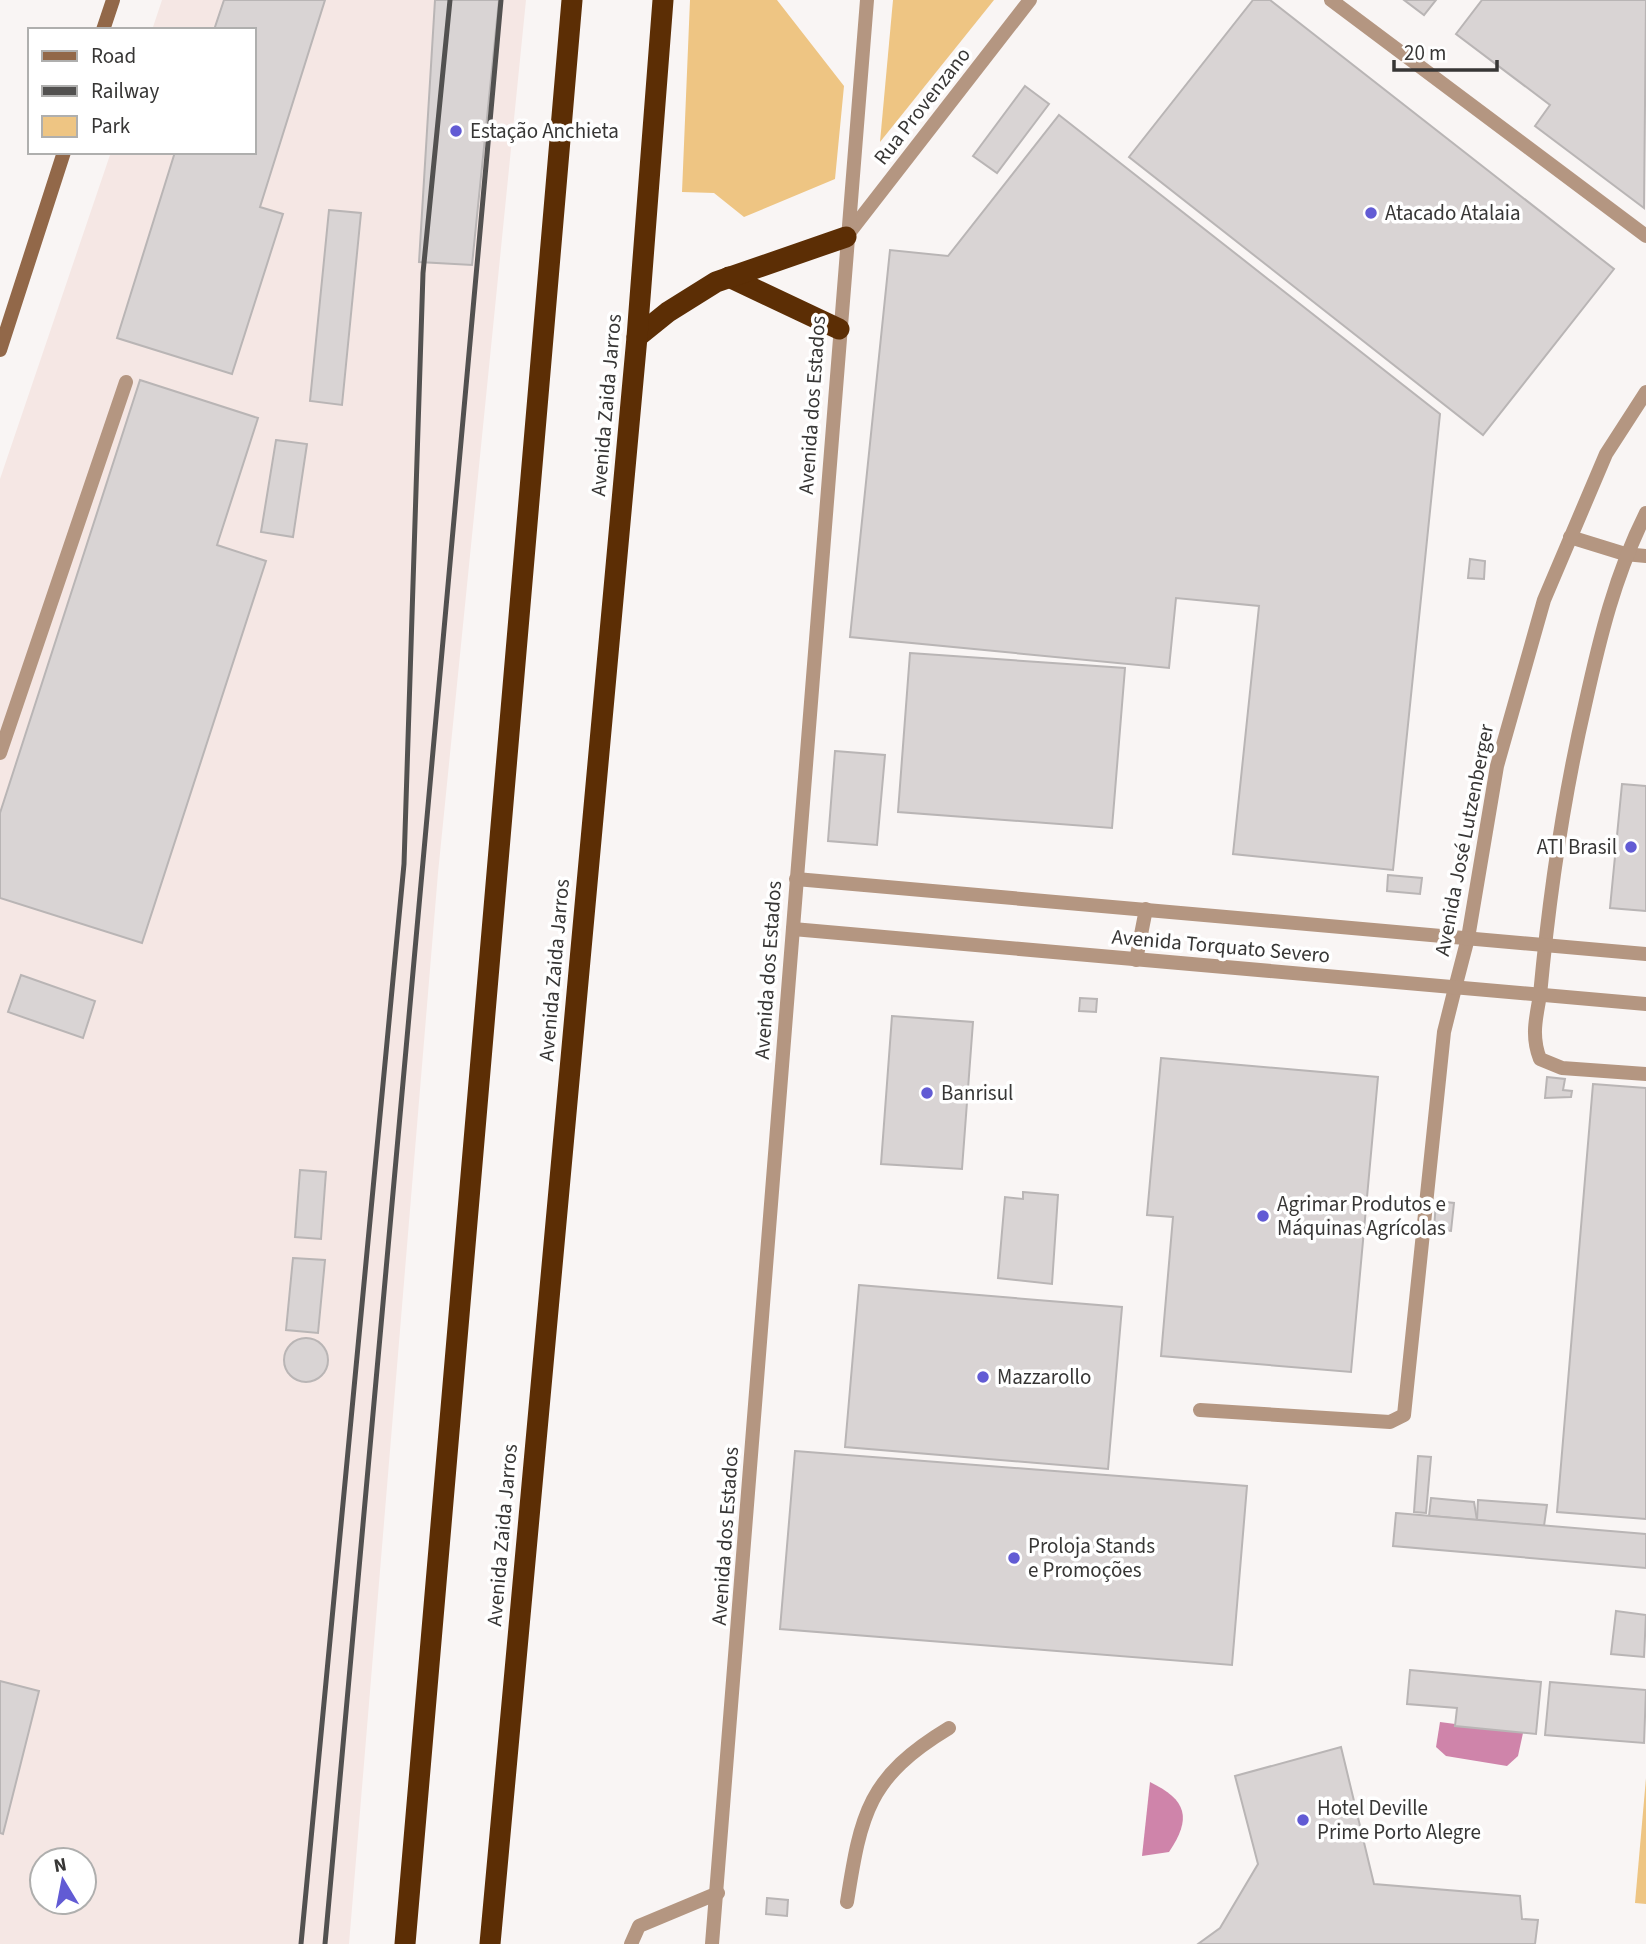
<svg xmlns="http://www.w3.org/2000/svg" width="1646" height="1944" font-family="'Source Sans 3',sans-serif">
  <rect width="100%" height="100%" fill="#f9f5f4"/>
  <!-- built -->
  <path fill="#f5e7e4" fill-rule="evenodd" d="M162,0H526L438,873L349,1944H0V479L111,152H254V30H152ZM42,1860H84V1902H42Z"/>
  <!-- green -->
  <g fill="#eec583">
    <polygon points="690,0 777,0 844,86 835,179 744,217 714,193 682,192"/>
    <polygon points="893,0 994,0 880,142"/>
    <polygon points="1646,1778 1646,1904 1635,1903"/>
  </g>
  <!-- water -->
  <g fill="#cf84aa">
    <polygon points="1440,1722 1523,1733 1518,1756 1507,1766 1446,1756 1436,1747"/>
    <path d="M1150,1782C1187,1800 1192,1818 1169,1852L1142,1856Z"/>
  </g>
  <!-- building -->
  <g fill="#d9d4d4" stroke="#b9b5b5" stroke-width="2">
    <polygon points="224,0 325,0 260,207 283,214 232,374 117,338 175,152 254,152 254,30 214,30"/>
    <polygon points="435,0 499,0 472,265 419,262"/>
    <polygon points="1253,0 1270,0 1614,269 1483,435 1129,157"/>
    <polygon points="1404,0 1436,0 1424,15"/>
    <polygon points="1482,0 1646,0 1644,208 1535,126 1550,105 1456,34"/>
    <polygon points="1025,86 1049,104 997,173 973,156"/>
    <polygon points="1059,115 1440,414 1393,870 1233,854 1259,606 1176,598 1169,668 850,637 890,250 948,256"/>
    <polygon points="329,210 361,213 342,405 310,401"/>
    <polygon points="140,380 258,418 217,545 266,561 142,943 0,898 0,813"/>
    <polygon points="276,440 307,444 293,537 261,532"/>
    <polygon points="1470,559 1485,561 1484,579 1468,578"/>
    <polygon points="910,653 1125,668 1112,828 898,812"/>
    <polygon points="835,751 885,755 877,845 828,841"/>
    <polygon points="1622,784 1646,786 1646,911 1610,908"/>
    <polygon points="1388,875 1422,878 1420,894 1387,891"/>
    <polygon points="21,975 95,1001 83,1038 8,1012"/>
    <polygon points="1080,998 1097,999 1096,1012 1079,1011"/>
    <polygon points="892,1016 973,1022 962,1169 881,1164"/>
    <polygon points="1161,1058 1378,1077 1351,1372 1161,1356 1173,1217 1147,1215"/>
    <polygon points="1547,1077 1565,1079 1563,1090 1572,1091 1571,1097 1545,1098"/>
    <polygon points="1593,1084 1646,1088 1646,1519 1557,1512"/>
    <polygon points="300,1170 326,1172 321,1239 295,1237"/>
    <polygon points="1023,1192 1058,1195 1052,1284 998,1278 1005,1197 1023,1199"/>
    <polygon points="1436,1201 1454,1203 1451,1231 1434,1229"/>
    <polygon points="293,1258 325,1260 318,1333 286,1330"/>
    <polygon points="859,1285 1122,1307 1108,1469 845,1447"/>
    <circle cx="306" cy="1360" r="22"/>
    <polygon points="795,1451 1247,1486 1232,1665 780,1629"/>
    <polygon points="1418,1456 1431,1457 1426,1513 1414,1512"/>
    <polygon points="1431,1498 1474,1502 1477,1520 1429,1516"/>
    <polygon points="1478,1500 1547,1505 1544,1526 1477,1520"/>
    <polygon points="1396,1513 1646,1534 1646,1568 1393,1546"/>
    <polygon points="1616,1611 1646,1615 1644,1657 1611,1654"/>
    <polygon points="1410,1670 1541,1682 1536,1734 1455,1726 1457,1708 1407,1704"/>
    <polygon points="0,1681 39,1691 3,1834 0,1833"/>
    <polygon points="1550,1682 1646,1690 1644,1743 1545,1735"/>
    <polygon points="1341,1747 1374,1884 1520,1896 1522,1919 1538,1920 1535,1944 1198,1944 1220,1928 1258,1864 1235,1776"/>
    <polygon points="767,1898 788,1900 787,1916 766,1914"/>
  </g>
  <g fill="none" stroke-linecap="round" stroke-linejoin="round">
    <!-- service -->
    <g stroke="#b49681" stroke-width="14">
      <polyline points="0,753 126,382"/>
      <path d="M1540,995C1536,1018 1531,1036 1540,1059L1562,1068L1646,1074"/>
      <polyline points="1200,1410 1390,1422 1404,1415 1444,1032 1455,988"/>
      <path d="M847,1902C861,1813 868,1777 949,1728"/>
      <polyline points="631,1944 639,1926 718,1893"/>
    </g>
    <!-- minor -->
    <g stroke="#b49681" stroke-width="14">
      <polyline points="1331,0 1646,236"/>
      <polyline points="846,237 1030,0"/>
      <polyline points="1570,537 1625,554 1646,556"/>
      <polyline points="1455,988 1468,938 1497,766 1544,600 1606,454 1646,392"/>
      <path d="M1540,995C1549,898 1563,800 1585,705C1600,637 1615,575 1646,513"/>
    </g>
    <!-- tertiary -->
    <g stroke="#b49681" stroke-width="14">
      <polyline points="796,879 1646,954"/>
      <polyline points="793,929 1646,1004"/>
      <polyline points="1136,960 1146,909"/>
      <polyline points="712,1944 867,0"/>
    </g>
    <!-- secondary -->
    <g stroke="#926849" stroke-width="14">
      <polyline points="103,30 113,0"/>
      <polyline points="0,350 64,152"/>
    </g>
    <!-- motorway -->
    <g stroke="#5c2e05" stroke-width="21">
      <polyline points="729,277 839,329"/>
      <polyline points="637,337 668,312 716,282 846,237"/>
      <polyline points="405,1944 572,0"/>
      <polyline points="490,1944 637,337 663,0"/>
    </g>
    <!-- rail -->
    <g stroke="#525150" stroke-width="5">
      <polyline points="301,1944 404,864 423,273 450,0"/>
      <polyline points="325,1944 501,0"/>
    </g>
  </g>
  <!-- markers -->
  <g fill="#625bd4" stroke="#fff" stroke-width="2.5">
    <circle cx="456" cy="131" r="7"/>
    <circle cx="1371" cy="213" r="7"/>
    <circle cx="1631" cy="847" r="7"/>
    <circle cx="927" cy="1093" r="7"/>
    <circle cx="1263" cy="1216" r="7"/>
    <circle cx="983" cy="1377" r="7"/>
    <circle cx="1014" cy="1558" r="7"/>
    <circle cx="1303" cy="1820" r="7"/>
  </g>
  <g text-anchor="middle" stroke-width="7" stroke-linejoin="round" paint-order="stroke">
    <!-- street labels -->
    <g font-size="21" fill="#373635" stroke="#fff">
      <text transform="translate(922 106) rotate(-52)" y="7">Rua Provenzano</text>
      <text transform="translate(606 405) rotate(-85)" y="7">Avenida Zaida Jarros</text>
      <text transform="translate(812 405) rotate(-86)" y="7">Avenida dos Estados</text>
      <text transform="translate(1464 840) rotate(-79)" y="7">Avenida José Lutzenberger</text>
      <text transform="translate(1221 946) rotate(5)" y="7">Avenida Torquato Severo</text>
      <text transform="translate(554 970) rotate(-85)" y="7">Avenida Zaida Jarros</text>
      <text transform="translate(768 970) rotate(-86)" y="7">Avenida dos Estados</text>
      <text transform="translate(502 1535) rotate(-85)" y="7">Avenida Zaida Jarros</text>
      <text transform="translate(725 1536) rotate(-86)" y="7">Avenida dos Estados</text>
    </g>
    <!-- poi labels -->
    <g font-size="21" fill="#373635" stroke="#fff" text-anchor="start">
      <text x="470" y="138">Estação Anchieta</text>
      <text x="1385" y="220">Atacado Atalaia</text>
      <text x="1617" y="854" text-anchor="end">ATI Brasil</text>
      <text x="941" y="1100">Banrisul</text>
      <text x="1277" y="1211">Agrimar Produtos e<tspan x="1277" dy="24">Máquinas Agrícolas</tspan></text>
      <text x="997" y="1384">Mazzarollo</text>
      <text x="1028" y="1553">Proloja Stands<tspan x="1028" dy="24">e Promoções</tspan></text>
      <text x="1317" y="1815">Hotel Deville<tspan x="1317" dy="24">Prime Porto Alegre</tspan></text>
    </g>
  </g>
  <!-- legend -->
  <rect x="28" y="28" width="228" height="126" fill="#ffffff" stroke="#afafae" stroke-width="2"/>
  <rect x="42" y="51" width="35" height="10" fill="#926849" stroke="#afafae" stroke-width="2"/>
  <text x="91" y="63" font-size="21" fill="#373635">Road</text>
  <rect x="42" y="86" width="35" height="10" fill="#525150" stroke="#afafae" stroke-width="2"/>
  <text x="91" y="98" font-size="21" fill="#373635">Railway</text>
  <rect x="42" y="116" width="35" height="21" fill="#eec583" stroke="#afafae" stroke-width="2"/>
  <text x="91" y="133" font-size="21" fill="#373635">Park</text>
  <!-- north arrow -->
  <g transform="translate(63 1881) rotate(350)"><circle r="33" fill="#ffffff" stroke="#afafae" stroke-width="2"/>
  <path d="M0-5L12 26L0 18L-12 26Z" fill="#625bd4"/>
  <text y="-10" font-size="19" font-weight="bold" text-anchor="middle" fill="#373635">N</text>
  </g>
  <!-- scale -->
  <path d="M1394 60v10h103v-10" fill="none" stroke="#373635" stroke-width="3.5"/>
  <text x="1404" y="60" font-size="21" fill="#373635" stroke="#ffffff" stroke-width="5" paint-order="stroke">20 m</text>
</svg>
